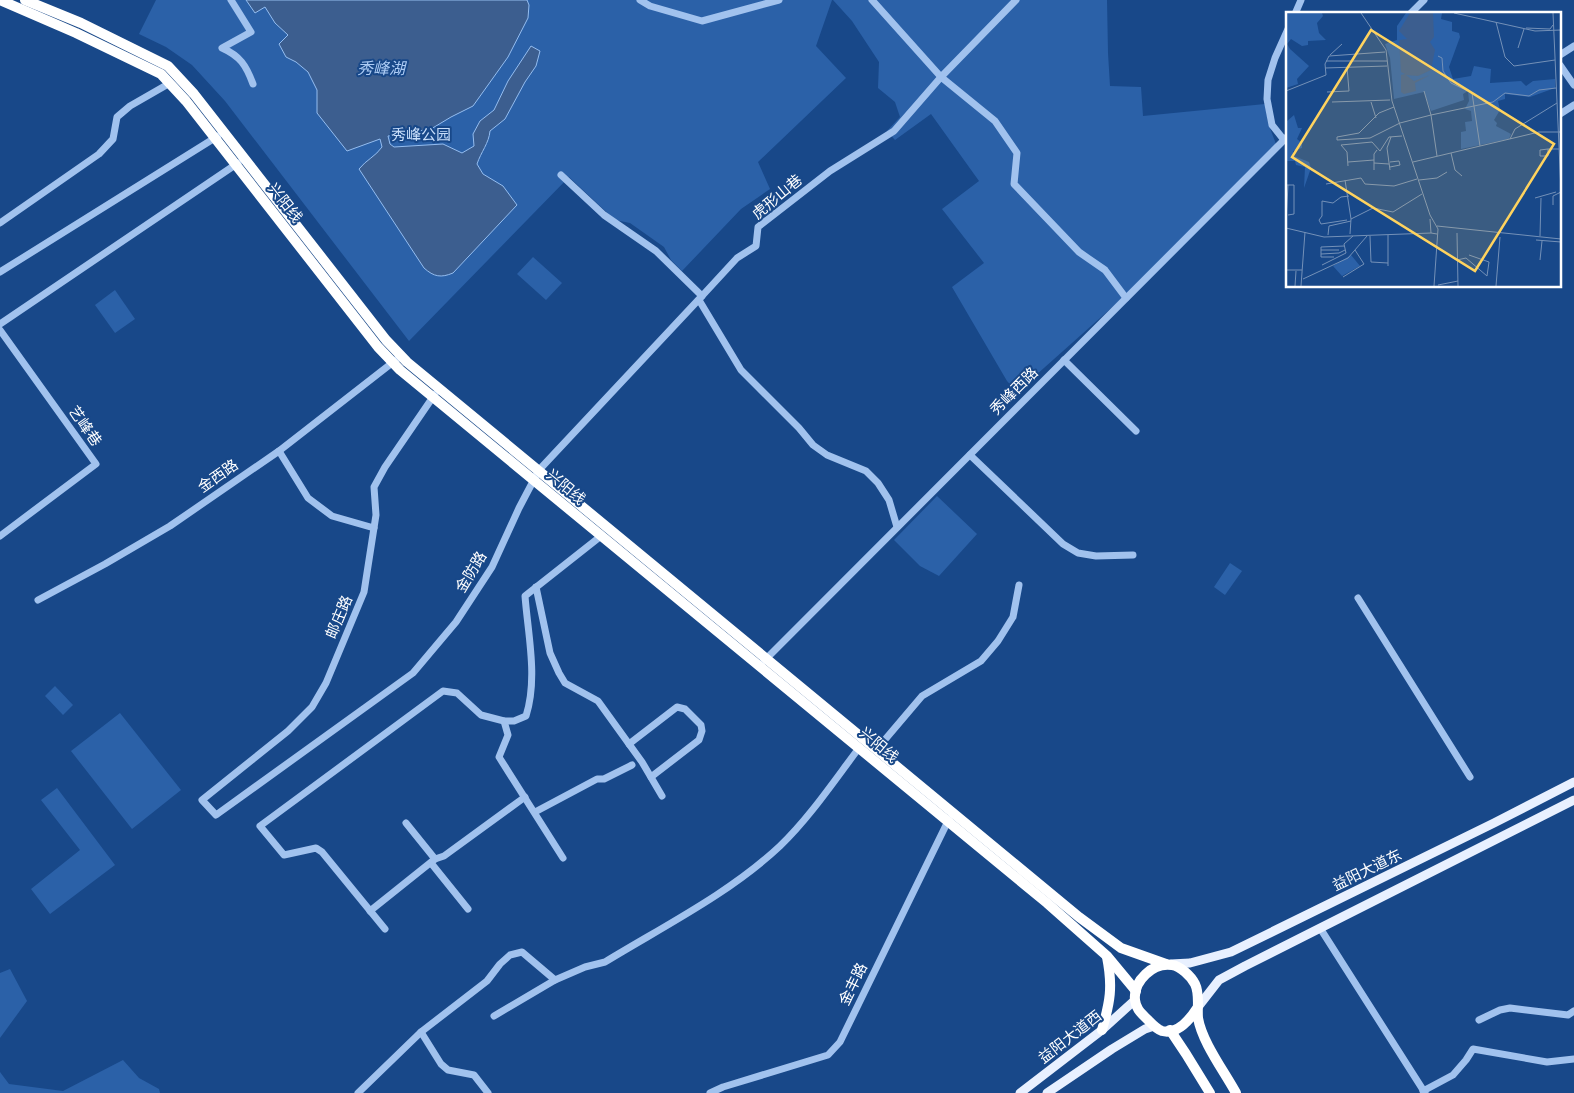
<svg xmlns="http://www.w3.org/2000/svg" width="1574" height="1093" font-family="Figtree,'Noto Sans SC',sans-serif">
  <rect width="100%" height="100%" fill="#184889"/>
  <!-- green -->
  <g fill="#2b61a8">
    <polygon points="156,0 832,0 816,46 846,78 758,162 770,189 741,209 682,271 671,260 664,247 630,223 615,220 569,177 409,341 225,101 192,65 166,47 139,34"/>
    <polygon points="833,0 1107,0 1108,53 1110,86 1141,87 1143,116 1265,104 1268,123 1276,144 1127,294 1017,392 1007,381 952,287 984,263 942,209 979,181 931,114 895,140 887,131 900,117 895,102 878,88 879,62 852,21"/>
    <polygon points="533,257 562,283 546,300 517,274"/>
    <polygon points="115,290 135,319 115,333 95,305"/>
    <polygon points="937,496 977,534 939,576 920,566 894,540"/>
    <polygon points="1230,563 1242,571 1225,595 1214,587"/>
    <polygon points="55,686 73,705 63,715 45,696"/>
    <polygon points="120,713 181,790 132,829 71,751"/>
    <polygon points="57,788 115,865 50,914 31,889 80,850 41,800"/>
    <polygon points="10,969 27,1001 0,1038 0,973"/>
    <polygon points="123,1060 139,1078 159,1089 160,1093 0,1093 0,1072 9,1084 63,1091"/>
  </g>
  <!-- water -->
  <path fill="#3c5e8f" stroke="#94bdf0" d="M246,0H527L529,5L528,18L508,57L473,106L451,117L431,129L388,136L390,144L394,147L443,144L462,153L474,146L473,134L480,121L494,110L508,81L531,46L540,51L536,66L525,82L505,119L490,131C489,143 481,152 477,164L483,174L503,186L517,205L453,273C441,278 434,277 424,268L359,169C366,160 376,156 382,147L380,139L347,151L317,113V90L308,72L296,62L286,57L279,44L288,35L275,23L265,7L255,13Z"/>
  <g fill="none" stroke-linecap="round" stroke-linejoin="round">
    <!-- minor -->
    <g stroke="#a1c2ee" stroke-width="7">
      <path d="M231,0L251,32L222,48C240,56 246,65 253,84"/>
      <polyline points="640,0 650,6 702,21 779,0"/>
      <polyline points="872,0 941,77 995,121 1017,153 1014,184 1079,252 1105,270 1126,298"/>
      <polyline points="1295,14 1301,0"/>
      <polyline points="1410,14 1424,0"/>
      <polyline points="1560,55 1574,46"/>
      <polyline points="1560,65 1574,85"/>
      <polyline points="1560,114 1574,105"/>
      <polyline points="1284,140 1272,125 1267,99 1268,80 1275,58 1288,29"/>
      <polyline points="561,175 604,215 656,251 702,296 737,258 756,246 758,227 830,171 894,131 941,77 1016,0"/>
      <polyline points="0,223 99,154 113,139 117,117 130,106 170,83"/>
      <polyline points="0,272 218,136"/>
      <polyline points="699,300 741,370 799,428 813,445 827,455 866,471 878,483 889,500 897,527"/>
      <polyline points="0,324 238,163"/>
      <polyline points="0,330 96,464 0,536"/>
      <polyline points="1064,360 1136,431"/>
      <polyline points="435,394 385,467 374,487 376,515 364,592 326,683 312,707 288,731 202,800 216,815 413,673 456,622 492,567 519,508 539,470 702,296"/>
      <polyline points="279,451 308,498 332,516 374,528"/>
      <polyline points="970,455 1063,544 1078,553 1096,556 1133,555"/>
      <polyline points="536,587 550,653 559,673 565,683 598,701 642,762 662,796"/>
      <polyline points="1358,598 1470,777"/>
      <polyline points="38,600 105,564 170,526 279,451 401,356"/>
      <polyline points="764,661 1288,136"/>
      <polyline points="504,721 508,735 499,757 563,858"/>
      <polyline points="629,744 677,707 685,709 701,725 702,731 699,740 651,777"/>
      <polyline points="877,749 922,696 981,661 998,641 1013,617 1019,585"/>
      <polyline points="535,812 597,779 604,779 632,765"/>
      <polyline points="406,823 435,859"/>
      <polyline points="431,863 468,909"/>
      <polyline points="370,911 435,859 444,856 525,797"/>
      <polyline points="1320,928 1425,1093"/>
      <path d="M385,929L322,852L316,848L284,855L260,826L443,691L457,693L481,715L504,721H514L526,716C538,678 528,635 525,596L601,536"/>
      <polyline points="494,1016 555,980"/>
      <polyline points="1479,1020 1500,1010 1510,1008 1568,1015 1574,1011"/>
      <polyline points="421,1032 441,1064 448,1070 474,1075 488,1093"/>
      <polyline points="1423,1091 1453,1075 1466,1060 1473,1049 1547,1062 1574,1059"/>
      <path d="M358,1093L421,1032L487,981L500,964L510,955L522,952L555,980L585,967L605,962C664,926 730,893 780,846C810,817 834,781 859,748"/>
      <polyline points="710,1093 723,1087 828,1055 840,1042 949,819"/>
    </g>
    <!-- major -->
    <g stroke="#e8f0ff" stroke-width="9">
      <polyline points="1171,964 1190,963 1231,952 1494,823 1574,782"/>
      <polyline points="1198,1007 1219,980 1245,966 1574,800"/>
      <polyline points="1020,1093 1102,1030 1135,1000"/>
      <polyline points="1047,1093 1112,1049 1145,1029 1154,1026"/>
    </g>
    <!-- highway -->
    <g stroke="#fff" stroke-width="10">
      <polyline points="0,0 76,33 161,74 186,101 378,347 400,370 1047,903 1107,956 1136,991"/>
      <polyline points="25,0 81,23 168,66 194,94 386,340 407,362 1079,917 1121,948 1166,964"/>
      <path d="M1198,1007C1191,1018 1178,1035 1162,1031C1156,1029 1151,1023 1147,1019C1141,1013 1136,1009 1135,1000C1133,981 1153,962 1172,965C1180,966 1191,976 1195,984C1200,994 1197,1006 1198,1018C1202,1042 1224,1071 1236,1093"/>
      <path d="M1102,1030C1110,1002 1113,987 1107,957"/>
      <polyline points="1170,1030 1186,1054 1210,1093"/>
    </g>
  </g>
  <g text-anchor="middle" stroke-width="4" stroke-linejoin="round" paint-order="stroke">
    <!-- park labels -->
    <g font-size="15" fill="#c7ddfa" stroke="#184889">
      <text x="421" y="140">秀峰公园</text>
    </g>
    <!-- street labels -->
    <g font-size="15" fill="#fff" stroke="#184889">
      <text transform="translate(777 197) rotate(-40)" y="5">虎形山巷</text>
      <text transform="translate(285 203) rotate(52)" y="5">兴阳线</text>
      <text transform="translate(1014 391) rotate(-45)" y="5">秀峰西路</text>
      <text transform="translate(85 426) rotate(55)" y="5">艺峰巷</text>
      <text transform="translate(218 476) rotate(-35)" y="5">金西路</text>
      <text transform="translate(566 487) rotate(40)" y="5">兴阳线</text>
      <text transform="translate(471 572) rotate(-59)" y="5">金防路</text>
      <text transform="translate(339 617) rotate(-67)" y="5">邮庄路</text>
      <text transform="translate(879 745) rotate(40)" y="5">兴阳线</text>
      <text transform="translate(1367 870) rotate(-26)" y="5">益阳大道东</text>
      <text transform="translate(853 984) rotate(-64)" y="5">金丰路</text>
      <text transform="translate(1070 1037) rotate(-38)" y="5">益阳大道西</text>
    </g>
    <!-- water labels -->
    <g font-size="16" font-style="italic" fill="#adccf5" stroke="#184889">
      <text x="381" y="74">秀峰湖</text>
    </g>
  </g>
  <!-- overview -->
  <g transform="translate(1286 12)">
    <rect width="275" height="275" fill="#184889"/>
    <path d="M0,1H36L37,4L31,11L33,21L40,28L22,29V33L16,34L5,27L1,32L4,37L23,54L11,67L12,72L0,76ZM120,1H156L155,7L166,10V19L173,21L174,25L163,55L167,67L185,64L188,54L205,57L204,71L235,69L240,74L247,69L269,67V76L244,85L219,82V87L212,89L214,98L208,108L211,111L210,114L225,122L223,127L175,137V120L180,119L179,110L186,109L185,99L179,97L183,89L182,79L177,82L178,88L145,99L138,80L108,87L104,46L99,32L111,28V14ZM8,103L12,116H16L11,127L16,131V136L7,139L8,144L23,150L25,156L18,176L19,155L10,153L9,149H0V110ZM65,243L74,254L56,264L47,254Z" fill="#2b61a8"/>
    <path d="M124,1H147L148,25L144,30L149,38L145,58L132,64L120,63L128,69L144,63L129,71L130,79L118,82L115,80V63L119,62L115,60L113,28L121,27L113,19Z" fill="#3c5e8f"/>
    <path fill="none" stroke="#7491b8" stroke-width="1" d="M75,1L100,38L106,89L144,203L152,217L148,274M168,1L249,19L275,18M267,1L275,179M210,10L219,45L228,54L269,48M240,16L264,17L267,13M232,36L238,17M44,43L56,32M152,44L156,46L157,59L165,71L186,81L194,134M40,49H101M39,56L101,54M0,79L40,63L39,52L43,44L99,40M138,79L145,103L207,90L219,81L243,84L253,78L270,76M41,80L63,79L61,55M46,90L104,88M85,90L90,106M145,103L151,144M224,127L229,117L271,91M51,128L84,126L114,111L145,103M51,128V125L73,121L93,101L108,95M262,137V144H254V138L262,137H273M165,141L169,158L176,164M62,150L88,148M104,150L113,149L114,153L104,155M127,150L253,120H275M88,151L103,152M62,154L61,140L55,133L86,130L94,139L103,125L116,124M88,158V142L91,138M104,158L101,136L105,125M59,168L65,207M133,168L151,166L161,160M40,172L75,166L79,172L108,174L131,167M0,173H8V202L2,203M249,186L270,180M267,193V184L275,180M144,207L145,221L151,222M61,208L35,212L33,208L36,204V189L47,191L55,185L63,184M0,209L2,173M151,214L275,227M0,216L38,225L145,221M171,221L172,274M64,222L65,207L87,196L107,200L136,182M42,223L43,214L65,209M102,223V254M84,224L85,250L102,251M254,224L255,186M250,228L275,230M35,238H53M35,242L53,241L59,238M48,245H35V235L58,234M171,248L180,246L201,264L203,250L183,243M254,248L256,229M36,253L60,241L58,232L67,224M0,258H16M57,265L78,252L69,238M17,267L62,246L81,224M152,273L172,269M9,274L10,259M15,274L19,220M210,274L214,225"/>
    <path fill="#ffd35e" fill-opacity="0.15" stroke="#ffd35e" stroke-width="2.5" d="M85,18L268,132L189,259L6,145Z"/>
    <rect width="275" height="275" fill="none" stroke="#fff" stroke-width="2.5"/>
  </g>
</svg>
